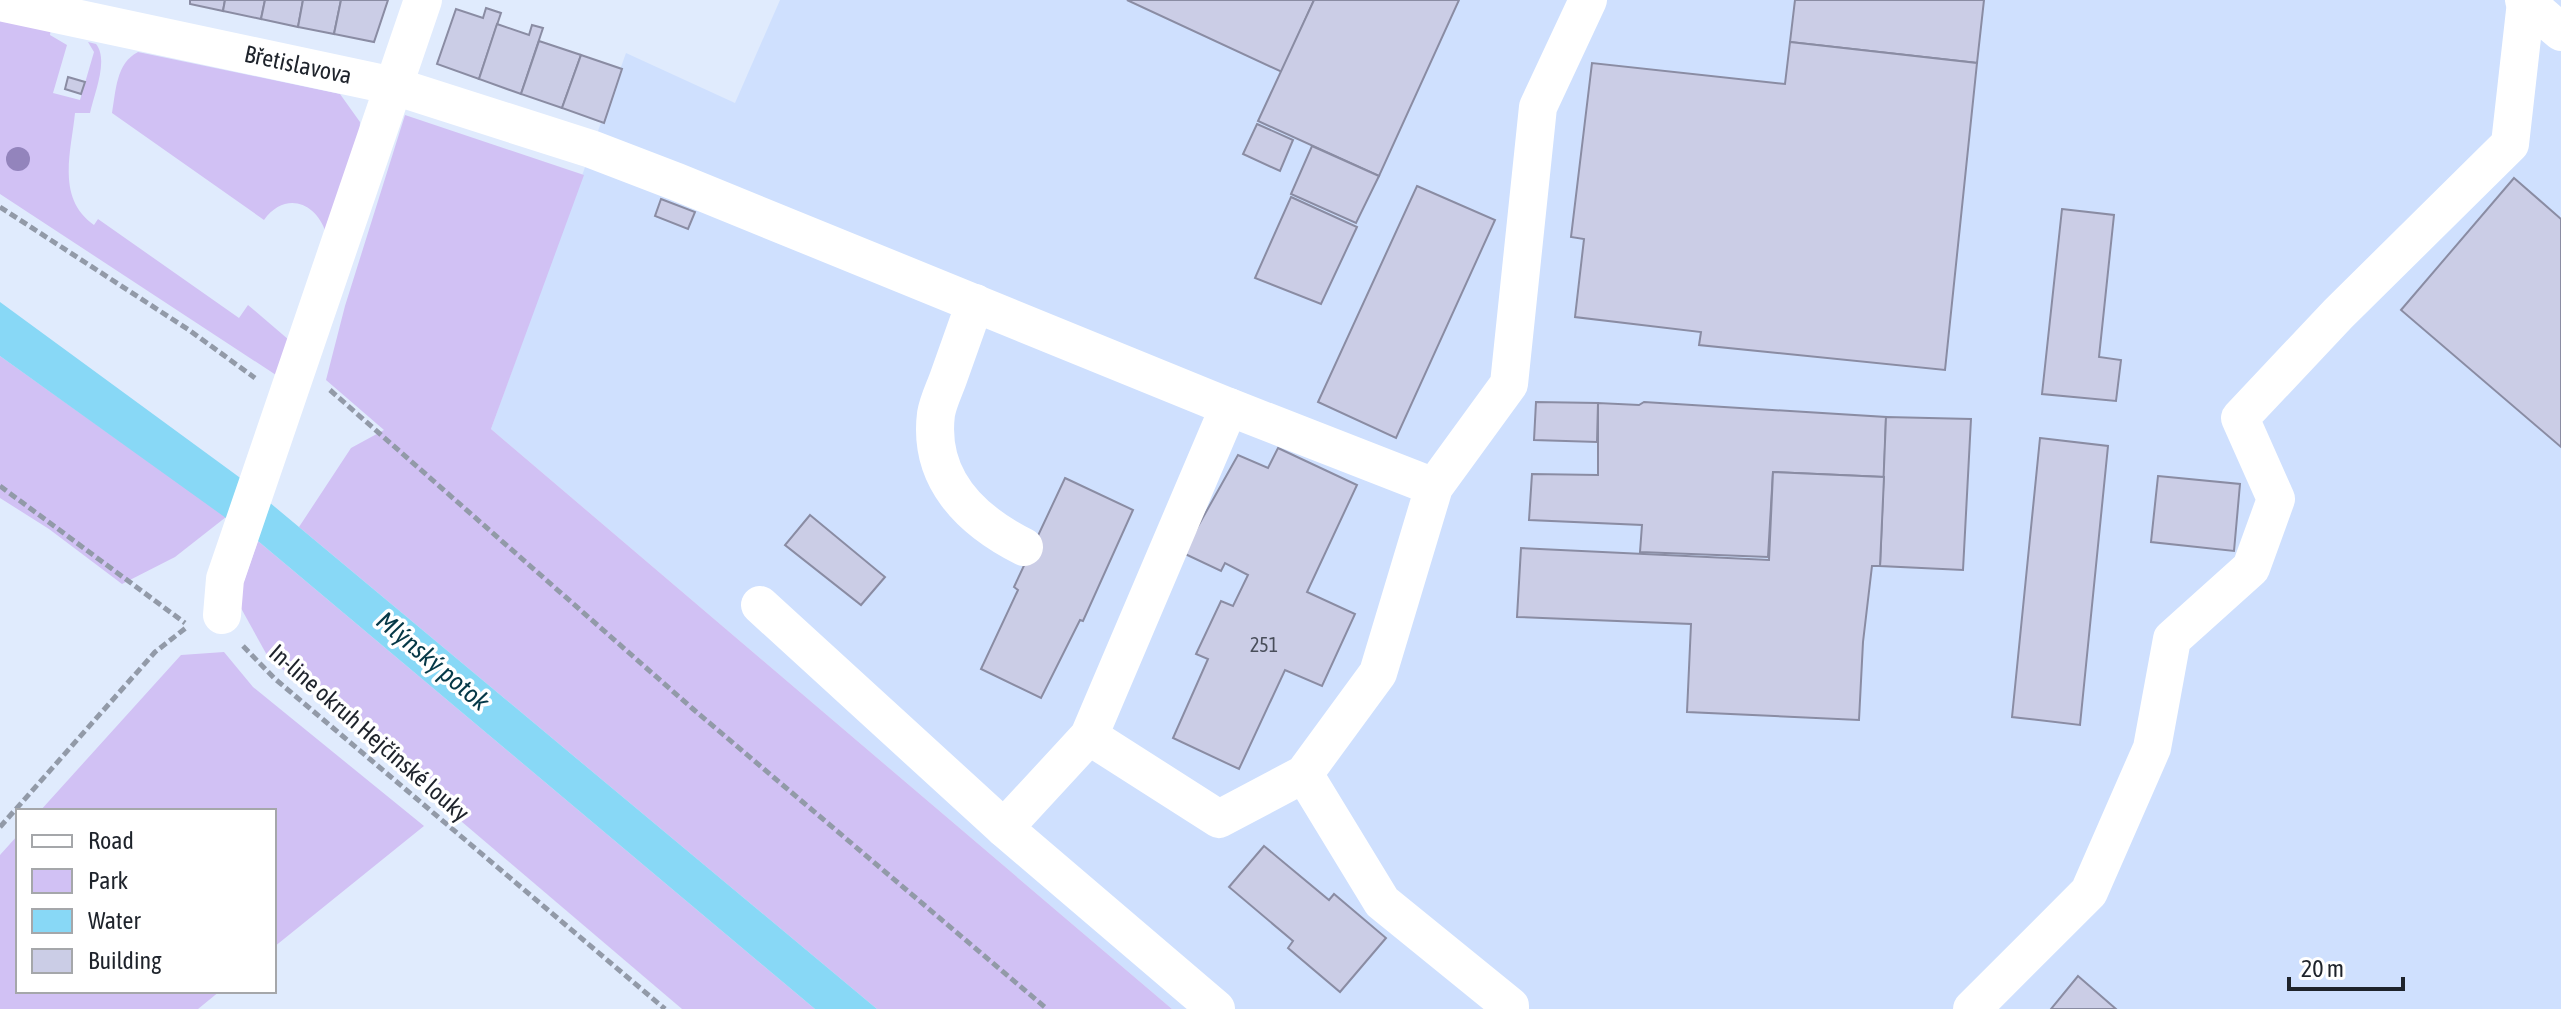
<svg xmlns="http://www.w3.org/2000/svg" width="2561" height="1009" font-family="'Asap Condensed',sans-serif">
  <rect width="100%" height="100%" fill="#e0ebfd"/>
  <!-- built -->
  <polygon fill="#cfe0fe" points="780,0 2561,0 2561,1009 1172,1009 491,429 626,53 735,103"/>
  <!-- green -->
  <g fill="#d1c1f4">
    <path d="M0,17L51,28L50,35L67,45L53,93L80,100L94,52L88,42L96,44C109,60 94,94 90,113H75C71,153 56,198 94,225L98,219L239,318L248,305L289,340L276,375L0,194Z"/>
    <path d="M138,52L340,94L360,122L359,144L326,233C316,202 285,191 264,220L112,113C116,91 116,63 138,52Z"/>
    <polygon points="405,115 584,175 491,429 1172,1009 877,1009 299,527 351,448 384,430 326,380 345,306"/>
    <polygon points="0,356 226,517 175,557 122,584 49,529 0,498"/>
    <polygon points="258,541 815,1009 682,1009 268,657 237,601"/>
    <polygon points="224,652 253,687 424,826 274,947 274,811 40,811 181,655"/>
    <polygon points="18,835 18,991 220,991 198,1009 0,1009 0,855"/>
  </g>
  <!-- water -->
  <polygon fill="#88d8f6" points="0,302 239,477 877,1009 815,1009 258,541 0,356"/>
  <!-- building -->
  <g fill="#cbcde6" stroke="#8a8ca3" stroke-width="2">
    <polygon points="190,0 225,0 223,11 190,4"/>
    <polygon points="225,0 265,0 261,19 223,11"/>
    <polygon points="265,0 303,0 298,27 261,19"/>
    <polygon points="303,0 341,0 334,34 298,27"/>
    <polygon points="341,0 388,0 374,42 334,34"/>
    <polygon points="1127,0 1314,0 1282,72"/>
    <polygon points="1314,0 1459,0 1379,176 1258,121"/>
    <polygon points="1795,0 1984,0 1977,63 1790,42"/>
    <polygon points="486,8 501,13 479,79 437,64 456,9 483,18"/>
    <polygon points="497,24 529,35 532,25 543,28 521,94 479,79"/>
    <polygon points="539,41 581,55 562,108 521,94"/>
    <polygon points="1790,42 1977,63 1945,370 1699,345 1701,332 1575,317 1584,239 1571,237 1592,63 1785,84"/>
    <polygon points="581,55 622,69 604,123 562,108"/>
    <polygon points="68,77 85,82 81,94 65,89"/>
    <polygon points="1257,124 1293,140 1280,171 1243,154"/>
    <polygon points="1312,146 1379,176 1356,223 1291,194"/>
    <polygon points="2514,178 2561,219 2561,447 2401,310"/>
    <polygon points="1417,186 1495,220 1396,438 1318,402"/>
    <polygon points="1291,197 1357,227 1321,304 1255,278"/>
    <polygon points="661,199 695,212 688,229 655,216"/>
    <polygon points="2062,209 2114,215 2099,357 2121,360 2116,401 2042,394"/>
    <polygon points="1536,402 1598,403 1597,442 1534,440"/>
    <polygon points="1644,402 1886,417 1884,477 1773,472 1768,557 1640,552 1642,525 1529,520 1532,474 1598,475 1598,403 1639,405"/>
    <polygon points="1886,417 1971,419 1963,570 1880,566"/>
    <polygon points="2040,438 2108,446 2080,725 2012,717"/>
    <polygon points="1278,448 1357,485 1307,592 1355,614 1322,686 1285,670 1239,769 1173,738 1208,659 1196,654 1221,601 1233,606 1248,575 1225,563 1221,571 1183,553 1238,455 1268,468"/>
    <polygon points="1773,472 1884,477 1880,566 1872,566 1863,642 1859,720 1687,712 1691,624 1517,617 1521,548 1769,560"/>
    <polygon points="2158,476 2240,484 2234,551 2151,542"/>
    <polygon points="1065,478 1133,510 1083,621 1080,620 1041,698 981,669 1018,590 1014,587"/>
    <polygon points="810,515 885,577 861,605 785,545"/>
    <polygon points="1264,846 1329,900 1334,894 1386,938 1340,992 1288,948 1293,941 1229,887"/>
    <polygon points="2078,976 2116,1009 2051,1009"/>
  </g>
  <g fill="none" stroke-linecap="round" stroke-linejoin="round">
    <!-- path -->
    <g stroke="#929aa8" stroke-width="5" stroke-dasharray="8 4" stroke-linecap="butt">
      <polyline points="0,207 189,330 255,378"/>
      <polyline points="330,390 693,709 1047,1009"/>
      <polyline points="0,486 185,623"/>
      <polyline points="243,646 274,678 665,1009"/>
      <polyline points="0,827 155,652 187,627"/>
    </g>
    <!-- minor -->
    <g stroke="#fff" stroke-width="38">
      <polyline points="2524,0 2561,32"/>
      <polyline points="0,2 394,86 591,149 677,182 1229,407"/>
      <path d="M975,303C966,328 957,353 948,379C944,390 938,402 936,414C928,478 970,520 1024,547"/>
      <polyline points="760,605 1004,828 1216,1009"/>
      <polyline points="222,615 225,579 423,0"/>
      <polyline points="1089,736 1219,819 1304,774 1378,673 1434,487 1509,384 1538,107 1588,0"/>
      <polyline points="1304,774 1382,902 1510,1006 1510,1009"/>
      <polyline points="1004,828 1089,736 1229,407 1434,487"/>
      <polyline points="1972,1009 2089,892 2152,748 2172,639 2251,568 2276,499 2240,418 2338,314 2510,144 2526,2"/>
    </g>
  </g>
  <!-- trees -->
  <circle fill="#9384bc" cx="18" cy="159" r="12"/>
  <g text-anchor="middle" stroke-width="7" stroke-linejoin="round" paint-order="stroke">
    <!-- number labels -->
    <g font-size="20" fill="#494e5a">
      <text x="1264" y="652">251</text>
    </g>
    <!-- street labels -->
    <g font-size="24" fill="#1e232b" stroke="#fff">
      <text transform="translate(298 65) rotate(12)" y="8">Břetislavova</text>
      <text transform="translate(369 733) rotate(41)" y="8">In-line okruh Hejčínské louky</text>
    </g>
    <!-- water labels -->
    <g font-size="26" font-style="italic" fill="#053847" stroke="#fff">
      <text transform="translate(433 661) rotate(40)" y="9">Mlýnský potok</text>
    </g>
  </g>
  <!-- legend -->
  <rect x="16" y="809" width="260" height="184" fill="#ffffff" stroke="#a5a7aa" stroke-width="2"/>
  <rect x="32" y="835" width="40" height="12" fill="#ffffff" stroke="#a5a7aa" stroke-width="2"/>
  <text x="88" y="849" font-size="24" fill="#1e232b">Road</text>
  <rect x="32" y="869" width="40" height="24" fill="#d1c1f4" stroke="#a5a7aa" stroke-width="2"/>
  <text x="88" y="889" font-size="24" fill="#1e232b">Park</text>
  <rect x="32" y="909" width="40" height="24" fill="#88d8f6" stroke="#a5a7aa" stroke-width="2"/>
  <text x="88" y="929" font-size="24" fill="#1e232b">Water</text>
  <rect x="32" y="949" width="40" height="24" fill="#cbcde6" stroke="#a5a7aa" stroke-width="2"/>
  <text x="88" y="969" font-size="24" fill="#1e232b">Building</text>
  <!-- scale -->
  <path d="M2289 977v12h114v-12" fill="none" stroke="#1e232b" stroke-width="4"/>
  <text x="2301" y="977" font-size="24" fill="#1e232b" stroke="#ffffff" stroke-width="6" paint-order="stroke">20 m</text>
</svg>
